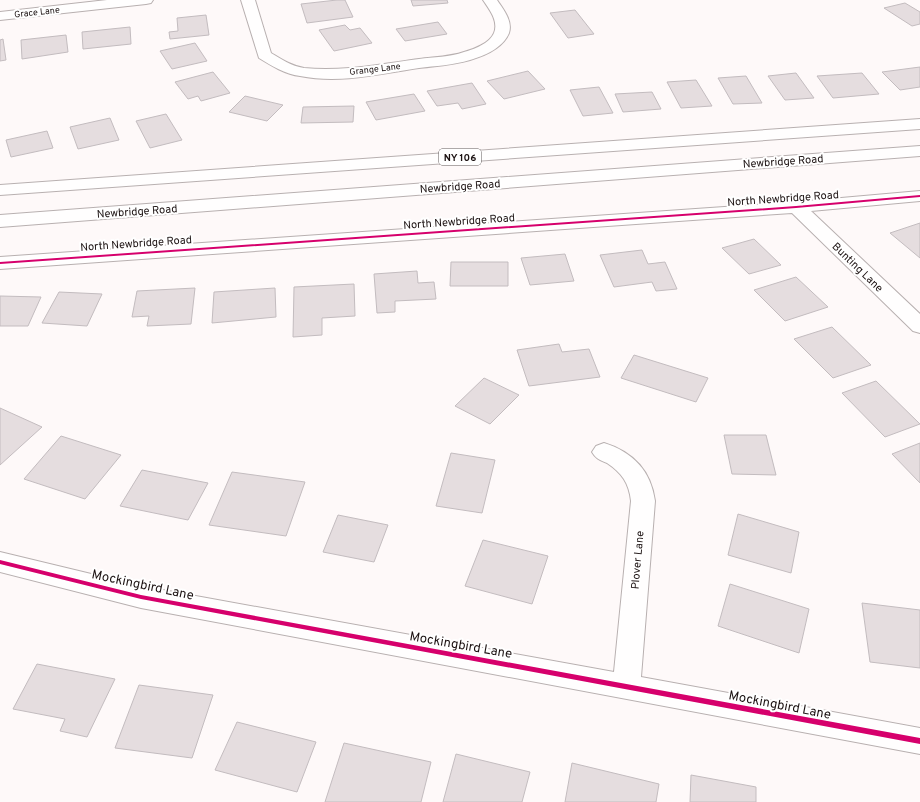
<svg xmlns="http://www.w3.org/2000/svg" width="920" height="802" font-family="Overpass,sans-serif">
  <rect width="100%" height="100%" fill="#fef9f9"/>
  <!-- building -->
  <g fill="#e5dddf" stroke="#c3bcbf">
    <polygon points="337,0 345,0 353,17 307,23 301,4"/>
    <polygon points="411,0 447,0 448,3 413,6"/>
    <polygon points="905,3 920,12 920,24 912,26 884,8"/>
    <polygon points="575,10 594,34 568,38 550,13"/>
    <polygon points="206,15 209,35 170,39 169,32 178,31 177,18"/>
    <polygon points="438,22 447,34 405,41 396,29"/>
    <polygon points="345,25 350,30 360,28 372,43 334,51 319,30"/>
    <polygon points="130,27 131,44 83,49 82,32"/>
    <polygon points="66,35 68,52 22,59 21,40"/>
    <polygon points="3,39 6,60 0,61 0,40"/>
    <polygon points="195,43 207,61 172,69 160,51"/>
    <polygon points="920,67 920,87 900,90 882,72"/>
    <polygon points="528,71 545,89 504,99 487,81"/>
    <polygon points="213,72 230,93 201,101 198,96 188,99 175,82"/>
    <polygon points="796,73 814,98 785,100 768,76"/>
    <polygon points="862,73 879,94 833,98 817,76"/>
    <polygon points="746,76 762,103 733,104 718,78"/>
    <polygon points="696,80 712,106 681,108 667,82"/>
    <polygon points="472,83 486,104 462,109 458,103 437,106 427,91"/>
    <polygon points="599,87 613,113 583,116 570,90"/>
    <polygon points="652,92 661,109 623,112 615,94"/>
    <polygon points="414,94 425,111 376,120 366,102"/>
    <polygon points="245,96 283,105 267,121 229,112"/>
    <polygon points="354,106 353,122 301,123 303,107"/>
    <polygon points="166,114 182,140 150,148 136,121"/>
    <polygon points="110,118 119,140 78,149 70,127"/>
    <polygon points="47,131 53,148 11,157 6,140"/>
    <polygon points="920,223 920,258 890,233"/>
    <polygon points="754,239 781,265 749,274 722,248"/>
    <polygon points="642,250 648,264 665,262 677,289 656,291 652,282 614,287 600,255"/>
    <polygon points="565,254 574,281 530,285 521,258"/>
    <polygon points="451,262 508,262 508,286 450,286"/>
    <polygon points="417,271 418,283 434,282 436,299 395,301 395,312 377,313 374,274"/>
    <polygon points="796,277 828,307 785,321 754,290"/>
    <polygon points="354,284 355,316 322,318 322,335 293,337 294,287"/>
    <polygon points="195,288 191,324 147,326 149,316 132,317 137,291"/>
    <polygon points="275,288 276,317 212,323 214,292"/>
    <polygon points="59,292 102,294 87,326 42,323"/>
    <polygon points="0,296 41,297 28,326 0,326"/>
    <polygon points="832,327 871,365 833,378 794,339"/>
    <polygon points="559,344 562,352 589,349 600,377 529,386 517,350"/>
    <polygon points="634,355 708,378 696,402 621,378"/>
    <polygon points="484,378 519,395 490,424 455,406"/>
    <polygon points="876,381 920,424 885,437 842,393"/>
    <polygon points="0,408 42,427 0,465"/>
    <polygon points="724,435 766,435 776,475 732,474"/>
    <polygon points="61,436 121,455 85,499 24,479"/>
    <polygon points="920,443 920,483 892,454"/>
    <polygon points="451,453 495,460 482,513 436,506"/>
    <polygon points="142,470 208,483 188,520 120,506"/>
    <polygon points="232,472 305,482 286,536 209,525"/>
    <polygon points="738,514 799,532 791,573 728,555"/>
    <polygon points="338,515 388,525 374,562 323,552"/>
    <polygon points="483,540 548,556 532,604 465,586"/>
    <polygon points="730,584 809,609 799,653 718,626"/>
    <polygon points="862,603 920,610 920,668 870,662"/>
    <polygon points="37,664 115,679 87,737 60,731 65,719 13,709"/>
    <polygon points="139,685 213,695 192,758 115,748"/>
    <polygon points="237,722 316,742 297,792 215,770"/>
    <polygon points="344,743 431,762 421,802 325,802"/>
    <polygon points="456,754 530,772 522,802 443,802"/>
    <polygon points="572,763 659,784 656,802 565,802"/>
    <polygon points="691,775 756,787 756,802 690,802"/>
  </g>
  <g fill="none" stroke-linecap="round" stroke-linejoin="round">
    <!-- street casing -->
    <g stroke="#b8b0b0" stroke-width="2">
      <g id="street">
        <polygon points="107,0 153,0 151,3 146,4 0,20 0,12"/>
        <path d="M241,0H255L271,53C281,59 291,66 304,68C342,72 381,64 419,59C433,57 450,57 464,52C473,50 490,43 494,33C499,21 489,9 483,0H497C503,9 513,21 509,33C503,48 484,56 470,60C454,65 435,66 419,68C380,74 339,84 300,76C285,74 272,66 259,58Z"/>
        <polygon points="920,191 920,201 811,211 920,314 920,333 913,331 792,213 0,269 0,257 796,202"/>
        <path d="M604,443C633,452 651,471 655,501L641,677L920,728V754L141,608L0,572V552L141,586L614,672L631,501C629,483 622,473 607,463C600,460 596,459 592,452L596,446Z"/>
      </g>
    </g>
    <!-- primary casing -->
    <g stroke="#b8b0b0" stroke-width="2">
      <g id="primary">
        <polygon points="920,119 920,129 0,195 0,185"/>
        <polygon points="920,146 920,156 0,227 0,215"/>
      </g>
    </g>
    <!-- street -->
    <use href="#street" fill="#fffefe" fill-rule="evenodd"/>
    <!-- primary -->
    <use href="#primary" fill="#fffefe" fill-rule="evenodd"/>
    <!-- cycleway casing -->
    <g stroke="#fff" stroke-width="3">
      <g id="cycleway">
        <polygon points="920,195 920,197 796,208 0,264 0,262 796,206"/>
        <polygon points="0,560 141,595 920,738 920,744 141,599 0,564"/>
      </g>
    </g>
    <!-- cycleway -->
    <use href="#cycleway" fill="#d6006c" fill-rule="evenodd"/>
  </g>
  <g text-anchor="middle" stroke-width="4" stroke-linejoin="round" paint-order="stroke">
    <!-- far-street labels -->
    <g font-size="9" fill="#1b1111" stroke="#fff">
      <text transform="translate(37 12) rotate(-6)" y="3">Grace Lane</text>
      <text transform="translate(375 69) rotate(-7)" y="3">Grange Lane</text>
    </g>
    <!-- shield labels -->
    <rect fill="#fff" stroke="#5f5858" stroke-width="1" x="439" y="149" width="42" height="16" rx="3"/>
    <g font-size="10" font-weight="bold" fill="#1b1111">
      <text x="460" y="161">NY 106</text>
    </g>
    <!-- street labels -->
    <g font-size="11" fill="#1b1111" stroke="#fff">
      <text transform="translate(783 161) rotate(-4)" y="4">Newbridge Road</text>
      <text transform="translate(460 186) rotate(-4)" y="4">Newbridge Road</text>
      <text transform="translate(783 198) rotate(-4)" y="4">North Newbridge Road</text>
      <text transform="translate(137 211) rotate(-4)" y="4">Newbridge Road</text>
      <text transform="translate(459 221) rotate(-4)" y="4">North Newbridge Road</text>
      <text transform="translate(136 243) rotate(-4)" y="4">North Newbridge Road</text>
      <text transform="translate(858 267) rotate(44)" y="4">Bunting Lane</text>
      <text transform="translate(637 560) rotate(-85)" y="4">Plover Lane</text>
    </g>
    <!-- near-street labels -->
    <g font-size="13" fill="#1b1111" stroke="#fff">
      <text transform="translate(143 584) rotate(12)" y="5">Mockingbird Lane</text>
      <text transform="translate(461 644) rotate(10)" y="5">Mockingbird Lane</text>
      <text transform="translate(780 704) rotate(11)" y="5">Mockingbird Lane</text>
    </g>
  </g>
</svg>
